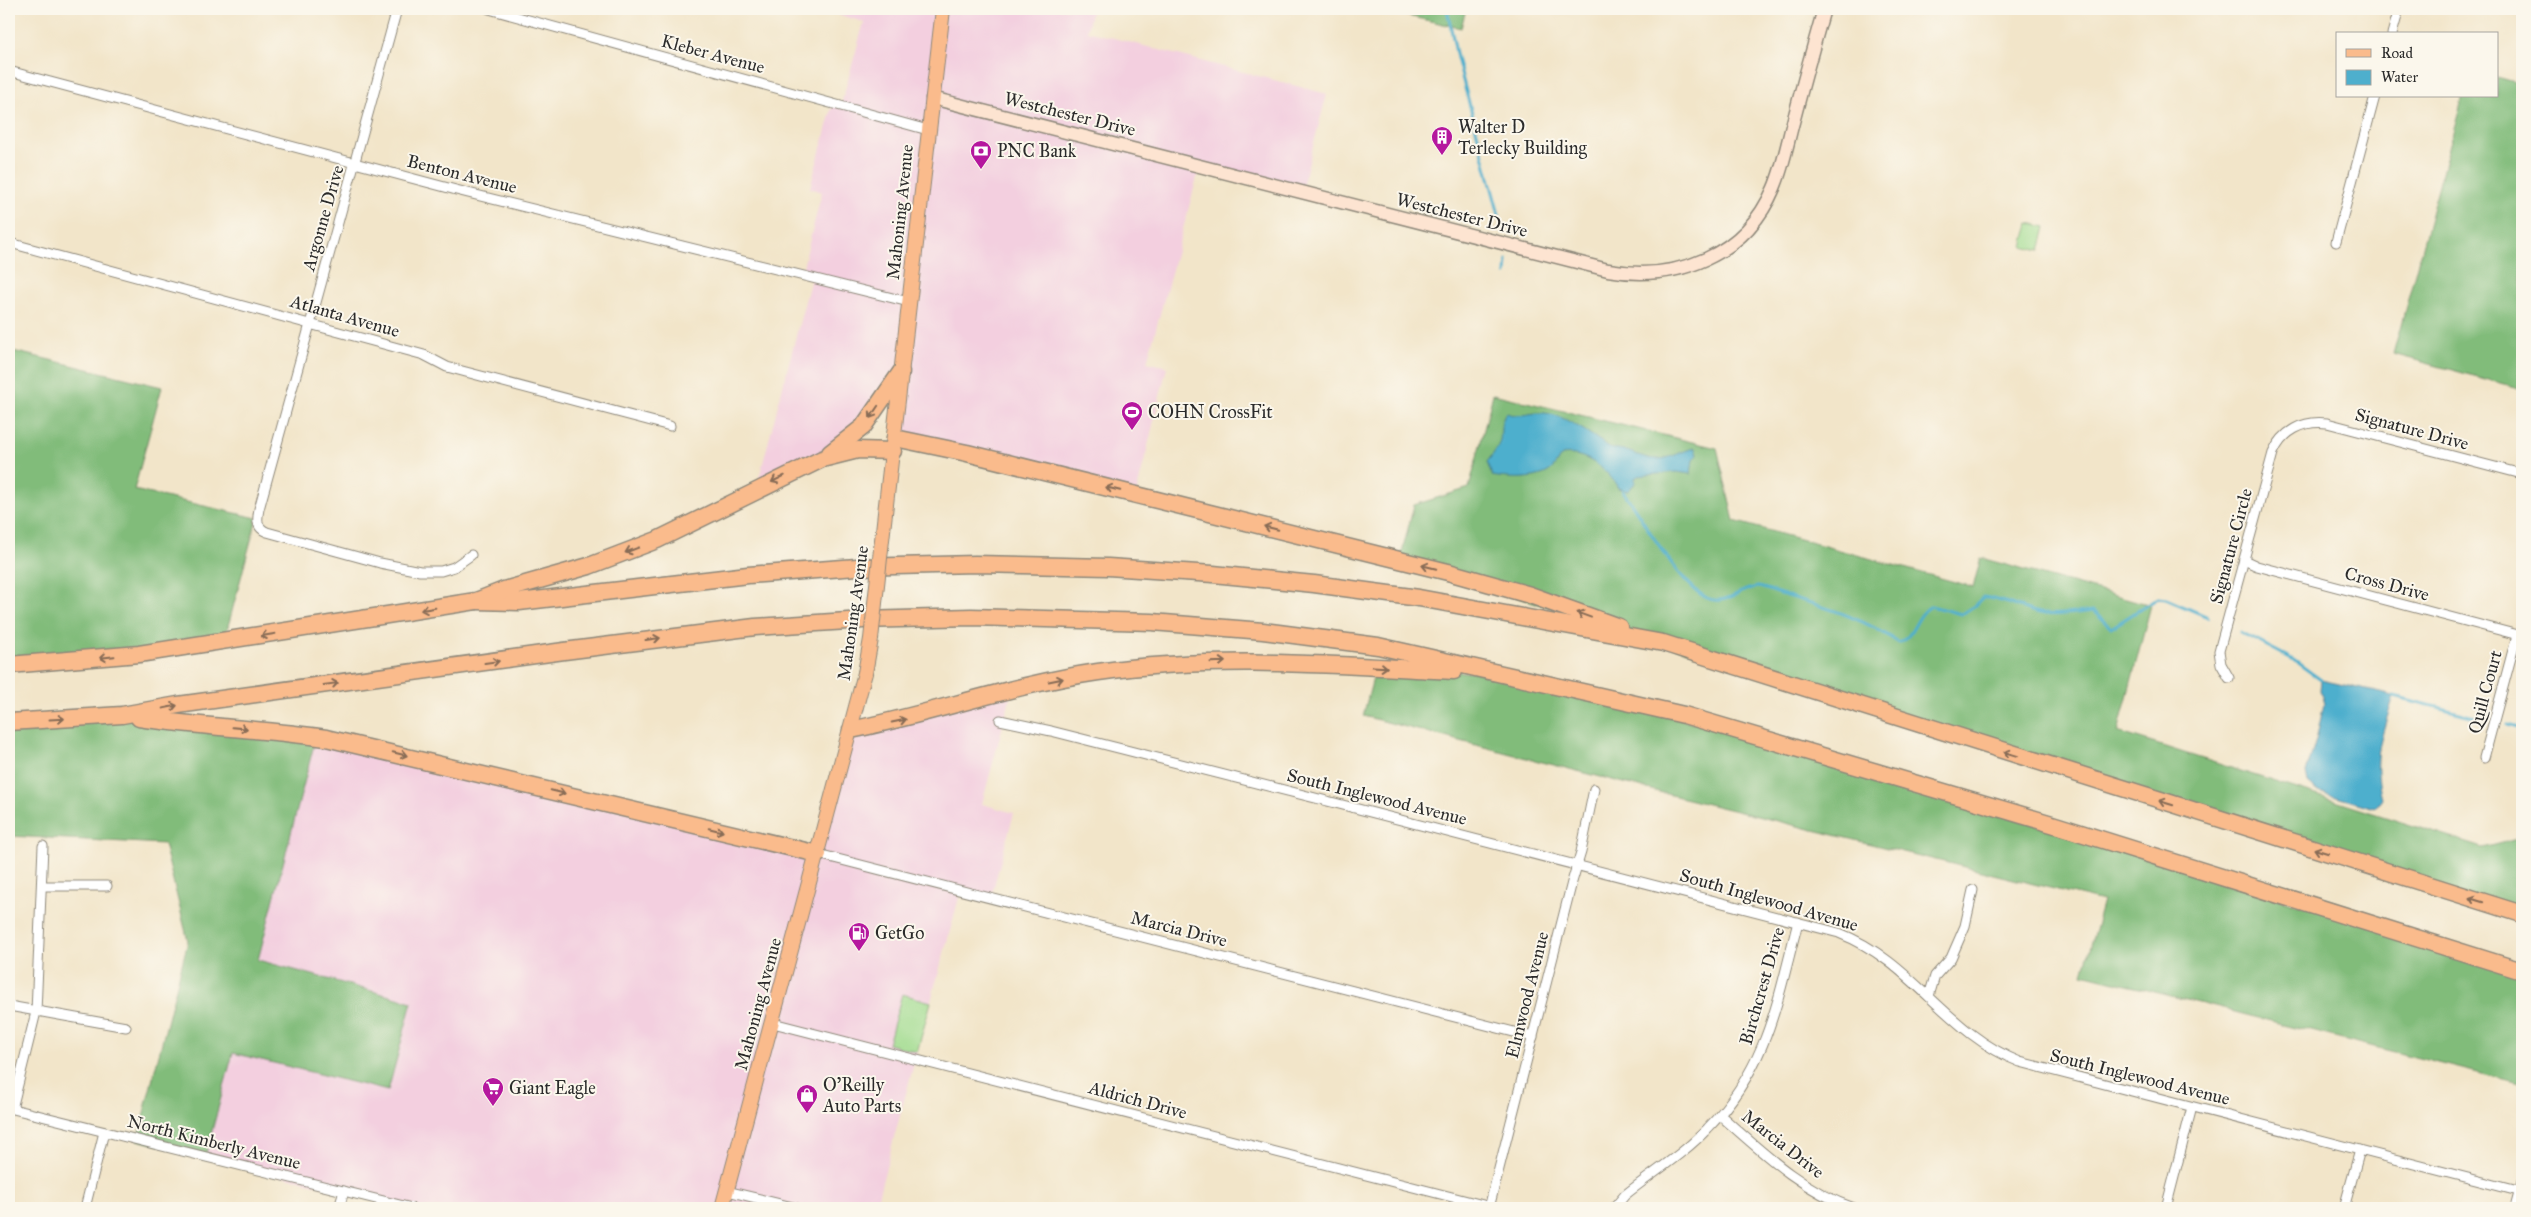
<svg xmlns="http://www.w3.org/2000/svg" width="2531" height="1217" font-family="'IM FELL Great Primer',serif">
  <rect width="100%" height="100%" fill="#fbf7ec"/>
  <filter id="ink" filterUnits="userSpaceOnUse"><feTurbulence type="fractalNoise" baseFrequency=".02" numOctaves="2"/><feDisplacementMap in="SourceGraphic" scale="10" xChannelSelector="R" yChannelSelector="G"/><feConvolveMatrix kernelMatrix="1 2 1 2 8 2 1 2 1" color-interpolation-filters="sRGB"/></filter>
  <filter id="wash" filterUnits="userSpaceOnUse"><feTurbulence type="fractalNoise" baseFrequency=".0096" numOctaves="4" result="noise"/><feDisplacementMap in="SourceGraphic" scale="20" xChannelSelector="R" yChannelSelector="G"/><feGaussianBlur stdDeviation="1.12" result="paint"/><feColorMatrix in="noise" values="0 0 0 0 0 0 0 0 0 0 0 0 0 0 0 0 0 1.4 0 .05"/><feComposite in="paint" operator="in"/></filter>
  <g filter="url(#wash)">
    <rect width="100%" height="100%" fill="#f2e5c9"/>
    <!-- built -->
    <g fill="#f3cfdf">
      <polygon points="817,9 1092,9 1087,31 1327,94 1301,191 1200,166 1147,362 1167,367 1136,495 895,438 901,373 863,427 756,490 811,278 801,275 822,192 810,188 833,104 841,105 864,22"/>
      <polygon points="1012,691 982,804 1014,813 991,897 961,890 875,1208 412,1208 205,1157 316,737 817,853 851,730"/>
    </g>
    <!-- green -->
    <g fill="#a2dc90" stroke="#66845e">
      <polygon points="2029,223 2046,227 2040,251 2023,247"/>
      <polygon points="902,994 931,1002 917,1052 888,1044"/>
    </g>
    <!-- forest -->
    <g fill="#81bc7a" stroke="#567452">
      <polygon points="1377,9 1466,9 1461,28"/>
      <polygon points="2497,77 2522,84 2522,389 2393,354 2463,96 2497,96"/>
      <polygon points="9,350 162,387 134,490 257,518 224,641 9,665"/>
      <polygon points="1493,394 1717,448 1734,521 1973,587 1981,558 2151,605 2118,732 2483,848 2522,838 2522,914 1400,560 1414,505 1469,488"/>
      <polygon points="1376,667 1499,674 1602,695 2522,971 2522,1084 2083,974 2103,901 1663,793 1363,716"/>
      <polygon points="122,715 316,737 258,960 412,1002 388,1091 233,1053 205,1157 137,1140 188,941 164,844 9,836 9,722"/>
    </g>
    <!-- water -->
    <g fill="#4eafcd" stroke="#3c6d7c">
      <path d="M1506,413C1521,418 1529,412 1544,413C1565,414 1594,438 1613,449C1625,447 1643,460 1658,459C1671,459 1683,450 1695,448L1697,455L1693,459L1691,474L1676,472L1638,476L1635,478V483L1628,491L1618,488C1608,469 1584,451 1562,455C1558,459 1556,465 1552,469C1539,481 1508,479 1492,476L1487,462C1492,455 1498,449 1500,440C1502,429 1499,425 1506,413Z"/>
      <path d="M2321,680L2394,696C2381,738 2372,755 2382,799L2375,808L2319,792L2308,783L2306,773L2316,740L2324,704L2320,690Z"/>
    </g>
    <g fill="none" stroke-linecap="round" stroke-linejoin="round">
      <!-- stream -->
      <g stroke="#4eafcd" stroke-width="3">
        <polyline points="1447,9 1457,58 1502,226"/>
        <polyline points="1506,274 1507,260"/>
        <path d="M1623,491C1643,519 1678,583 1707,598C1725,607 1742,587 1758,587C1766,588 1776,593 1784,595C1824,607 1865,618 1899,643C1915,636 1915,615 1931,606L1961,614L1974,606L1983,597C2004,599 2023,611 2045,614C2061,616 2077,613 2093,611L2111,628L2158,598L2166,599L2208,617"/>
        <polyline points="2240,632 2292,659 2321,680"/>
        <polyline points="2394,696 2483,719"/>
        <polyline points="2507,725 2522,729"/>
      </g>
    </g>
  </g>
  <g filter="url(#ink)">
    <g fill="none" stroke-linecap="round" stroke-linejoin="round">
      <!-- street casing -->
      <g stroke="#8e887a" stroke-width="11">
        <g id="street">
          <path d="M397,9L259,509C257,519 256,528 267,532L380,563L420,571H441L454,567L471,555"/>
          <polyline points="489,9 928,130"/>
          <polyline points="2392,34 2399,9"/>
          <polyline points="9,71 456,190 909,302"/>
          <polyline points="2336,242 2375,96"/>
          <polyline points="10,243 424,355 447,367 670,426"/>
          <polyline points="2244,560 2257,566 2522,636"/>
          <path d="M2229,678L2221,664L2219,651L2273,453C2283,431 2303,420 2327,423L2522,474"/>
          <path d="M1000,720L1051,731L1335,803L1839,933C1914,962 1946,1033 2020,1062L2522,1192"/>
          <polyline points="2484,758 2517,635"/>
          <polyline points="818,854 1533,1037"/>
          <polyline points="42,886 107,886"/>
          <polyline points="1929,996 1935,976 1951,958 1965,926 1973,890"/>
          <polyline points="9,1006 126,1027"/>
          <polyline points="773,1023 1495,1208"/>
          <polyline points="9,1108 412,1208"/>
          <polyline points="12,1109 36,1012 43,846"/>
          <path d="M1720,1115C1761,1151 1802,1191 1854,1208"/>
          <polyline points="727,1191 797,1208"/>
          <polyline points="85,1208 104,1132"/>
          <polyline points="339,1208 344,1191"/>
          <polyline points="1489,1208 1572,882 1581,852 1594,789"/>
          <path d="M1614,1208L1625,1195C1652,1173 1684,1154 1708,1128C1768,1066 1777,1002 1798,922"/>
          <polyline points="2166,1208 2192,1107"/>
          <polyline points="2344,1208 2360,1150"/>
          <polyline points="2515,1208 2522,1182"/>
        </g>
      </g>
      <!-- secondary casing -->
      <g stroke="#8e887a" stroke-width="15">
        <path id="secondary" d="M932,98L1608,270C1677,282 1745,256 1774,188C1784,165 1788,139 1795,115C1804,80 1814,44 1824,9"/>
      </g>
      <!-- primary casing -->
      <g stroke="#8e887a" stroke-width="16">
        <g id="primary">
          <polyline points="885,513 943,9"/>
          <polyline points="722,1208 865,673"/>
        </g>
      </g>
      <!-- highway casing -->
      <g stroke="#8e887a" stroke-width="19">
        <g id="highway">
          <polyline points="895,438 967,453 1448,572 1530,595 1619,627"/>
          <polyline points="830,453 863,427 901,372"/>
          <polyline points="476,601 519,602 748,575 857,567 975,564 1108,567 1213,574 1314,584 1419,598 1663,643 2522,914"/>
          <polyline points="9,665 139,654 476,601 504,590 589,566 657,540 822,459 858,450 893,451"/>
          <path d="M139,718C201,727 264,729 326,738L818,854"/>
          <polyline points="9,722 122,715 178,705 564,651 755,627 863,620 971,617 1152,622 1263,631 1378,646 1684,715 2052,824 2522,971"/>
          <path d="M851,730C934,713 1015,684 1098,672C1217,655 1335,665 1454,671"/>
        </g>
      </g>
      <!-- street -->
      <use href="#street" stroke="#fff" stroke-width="9"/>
      <!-- secondary -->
      <use href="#secondary" stroke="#fde4d1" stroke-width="12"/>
      <!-- primary -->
      <use href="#primary" stroke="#fabb8c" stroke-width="14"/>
      <!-- highway -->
      <use href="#highway" stroke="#fabb8c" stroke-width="16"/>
      <!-- primary-bridge casing -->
      <g stroke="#8e887a" stroke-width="16" stroke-linecap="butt">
        <polyline id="primary-bridge" points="865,673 871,639 885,513"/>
      </g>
      <!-- primary-bridge -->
      <use href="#primary-bridge" stroke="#fabb8c" stroke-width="14"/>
    </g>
    <!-- one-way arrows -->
    <defs><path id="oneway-shaft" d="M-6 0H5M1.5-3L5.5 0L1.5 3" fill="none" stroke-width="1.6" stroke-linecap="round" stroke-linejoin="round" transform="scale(1.25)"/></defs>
    <g stroke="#886c57">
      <use href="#oneway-shaft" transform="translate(874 412) rotate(124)"/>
      <use href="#oneway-shaft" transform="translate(778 479) rotate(154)"/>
      <use href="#oneway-shaft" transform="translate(1113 489) rotate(-166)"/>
      <use href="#oneway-shaft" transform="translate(1271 528) rotate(-166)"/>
      <use href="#oneway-shaft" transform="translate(632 550) rotate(159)"/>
      <use href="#oneway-shaft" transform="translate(1429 567) rotate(-166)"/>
      <use href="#oneway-shaft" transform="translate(428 609) rotate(170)"/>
      <use href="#oneway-shaft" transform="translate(1584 615) rotate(-160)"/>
      <use href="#oneway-shaft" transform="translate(268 635) rotate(171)"/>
      <use href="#oneway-shaft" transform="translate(653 639) rotate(-8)"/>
      <use href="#oneway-shaft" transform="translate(107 657) rotate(174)"/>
      <use href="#oneway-shaft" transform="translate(492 662) rotate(-8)"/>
      <use href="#oneway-shaft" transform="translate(1218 662) rotate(-2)"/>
      <use href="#oneway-shaft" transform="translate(1380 667) rotate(3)"/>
      <use href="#oneway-shaft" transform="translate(1056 680) rotate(-12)"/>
      <use href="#oneway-shaft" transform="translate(331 684) rotate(-8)"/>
      <use href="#oneway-shaft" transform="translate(170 707) rotate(-12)"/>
      <use href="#oneway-shaft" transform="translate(57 719) rotate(-3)"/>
      <use href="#oneway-shaft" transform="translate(899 721) rotate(-12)"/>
      <use href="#oneway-shaft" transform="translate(240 728) rotate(5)"/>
      <use href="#oneway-shaft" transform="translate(400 754) rotate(14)"/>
      <use href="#oneway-shaft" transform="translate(2011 754) rotate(-163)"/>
      <use href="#oneway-shaft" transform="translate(558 792) rotate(13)"/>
      <use href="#oneway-shaft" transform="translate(2166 803) rotate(-163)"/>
      <use href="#oneway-shaft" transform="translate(716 830) rotate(13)"/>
      <use href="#oneway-shaft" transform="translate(2321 851) rotate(-163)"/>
      <use href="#oneway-shaft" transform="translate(2476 900) rotate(-163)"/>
    </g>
  </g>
  <!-- icons -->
  <defs>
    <g id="building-pin" transform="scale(1.125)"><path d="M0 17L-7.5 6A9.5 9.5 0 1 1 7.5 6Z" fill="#b5179e" stroke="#fbf7ec"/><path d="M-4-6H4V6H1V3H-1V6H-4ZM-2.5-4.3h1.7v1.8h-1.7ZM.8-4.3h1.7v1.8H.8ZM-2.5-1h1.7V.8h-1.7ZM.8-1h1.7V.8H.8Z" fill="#fff"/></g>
    <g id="bank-pin" transform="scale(1.125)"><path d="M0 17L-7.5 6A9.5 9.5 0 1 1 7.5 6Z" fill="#b5179e" stroke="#fbf7ec"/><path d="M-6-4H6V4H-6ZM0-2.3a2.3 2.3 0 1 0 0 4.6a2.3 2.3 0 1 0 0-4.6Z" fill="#fff"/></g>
    <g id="stadium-pin" transform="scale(1.125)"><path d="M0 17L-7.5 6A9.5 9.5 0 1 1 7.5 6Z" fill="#b5179e" stroke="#fbf7ec"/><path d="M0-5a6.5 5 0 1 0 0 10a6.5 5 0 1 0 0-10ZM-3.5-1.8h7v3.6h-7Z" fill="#fff"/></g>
    <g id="fuel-pin" transform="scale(1.125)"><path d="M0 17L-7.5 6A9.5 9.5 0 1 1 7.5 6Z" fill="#b5179e" stroke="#fbf7ec"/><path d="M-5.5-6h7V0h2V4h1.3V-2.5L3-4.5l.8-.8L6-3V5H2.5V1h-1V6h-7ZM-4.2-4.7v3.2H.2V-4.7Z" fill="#fff"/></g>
    <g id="supermarket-pin" transform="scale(1.125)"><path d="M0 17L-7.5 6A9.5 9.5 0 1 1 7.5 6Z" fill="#b5179e" stroke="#fbf7ec"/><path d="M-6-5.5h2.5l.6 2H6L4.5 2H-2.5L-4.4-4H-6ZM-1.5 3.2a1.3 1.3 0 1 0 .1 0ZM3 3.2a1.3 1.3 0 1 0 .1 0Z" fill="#fff"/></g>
    <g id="shop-pin" transform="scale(1.125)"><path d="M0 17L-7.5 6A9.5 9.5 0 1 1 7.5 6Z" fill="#b5179e" stroke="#fbf7ec"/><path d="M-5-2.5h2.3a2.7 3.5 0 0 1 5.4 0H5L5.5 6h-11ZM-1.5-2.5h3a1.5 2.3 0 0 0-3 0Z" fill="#fff"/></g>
  </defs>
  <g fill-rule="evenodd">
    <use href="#building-pin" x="1442" y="137"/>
    <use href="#bank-pin" x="981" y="151"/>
    <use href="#stadium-pin" x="1132" y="412"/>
    <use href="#fuel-pin" x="859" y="933"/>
    <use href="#supermarket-pin" x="493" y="1088"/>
    <use href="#shop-pin" x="807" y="1095"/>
  </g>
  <g text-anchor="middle" stroke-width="4" stroke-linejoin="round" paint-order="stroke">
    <!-- street labels -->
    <g font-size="18" fill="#2b2b2b" stroke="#fbf7ec">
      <text transform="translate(713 54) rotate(15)" y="6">Kleber Avenue</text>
      <text transform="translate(1070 114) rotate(14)" y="6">Westchester Drive</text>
      <text transform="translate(462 174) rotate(14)" y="6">Benton Avenue</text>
      <text transform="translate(900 212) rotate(-84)" y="6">Mahoning Avenue</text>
      <text transform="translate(1462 215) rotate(14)" y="6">Westchester Drive</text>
      <text transform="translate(323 218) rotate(-74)" y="6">Argonne Drive</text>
      <text transform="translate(345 316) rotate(16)" y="6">Atlanta Avenue</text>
      <text transform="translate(2412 429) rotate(15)" y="6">Signature Drive</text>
      <text transform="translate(2231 546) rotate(-75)" y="6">Signature Circle</text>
      <text transform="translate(2387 584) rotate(15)" y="6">Cross Drive</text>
      <text transform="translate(853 613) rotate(-82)" y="6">Mahoning Avenue</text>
      <text transform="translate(2485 692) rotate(-75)" y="6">Quill Court</text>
      <text transform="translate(1377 797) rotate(14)" y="6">South Inglewood Avenue</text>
      <text transform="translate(1769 900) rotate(16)" y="6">South Inglewood Avenue</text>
      <text transform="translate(1179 929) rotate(14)" y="6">Marcia Drive</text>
      <text transform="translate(1762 986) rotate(-74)" y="6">Birchcrest Drive</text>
      <text transform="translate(1527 995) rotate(-76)" y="6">Elmwood Avenue</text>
      <text transform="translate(758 1004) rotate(-75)" y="6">Mahoning Avenue</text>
      <text transform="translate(2140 1077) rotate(14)" y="6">South Inglewood Avenue</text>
      <text transform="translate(1138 1100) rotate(15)" y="6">Aldrich Drive</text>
      <text transform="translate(214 1142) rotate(14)" y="6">North Kimberly Avenue</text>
      <text transform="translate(1783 1144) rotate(38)" y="6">Marcia Drive</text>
    </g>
    <!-- poi labels -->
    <g font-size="18" fill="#2b2b2b" stroke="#fbf7ec" text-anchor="start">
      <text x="1458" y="133">Walter D<tspan x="1458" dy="21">Terlecky Building</tspan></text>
      <text x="997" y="157">PNC Bank</text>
      <text x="1148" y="418">COHN CrossFit</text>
      <text x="875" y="939">GetGo</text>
      <text x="823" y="1091">O'Reilly<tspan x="823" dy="21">Auto Parts</tspan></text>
      <text x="509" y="1094">Giant Eagle</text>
    </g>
  </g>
  <!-- margin -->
  <rect width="2531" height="1217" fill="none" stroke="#fbf7ec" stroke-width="30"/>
  <!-- legend -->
  <rect x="2336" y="32" width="162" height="65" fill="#fbf7ec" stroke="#a8a59f"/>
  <rect x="2346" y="49" width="25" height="8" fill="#fabb8c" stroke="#a8a59f"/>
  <text x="2381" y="58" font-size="15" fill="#2b2b2b">Road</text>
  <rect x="2346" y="70" width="25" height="15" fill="#4eafcd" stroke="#a8a59f"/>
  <text x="2381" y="82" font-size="15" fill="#2b2b2b">Water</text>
</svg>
